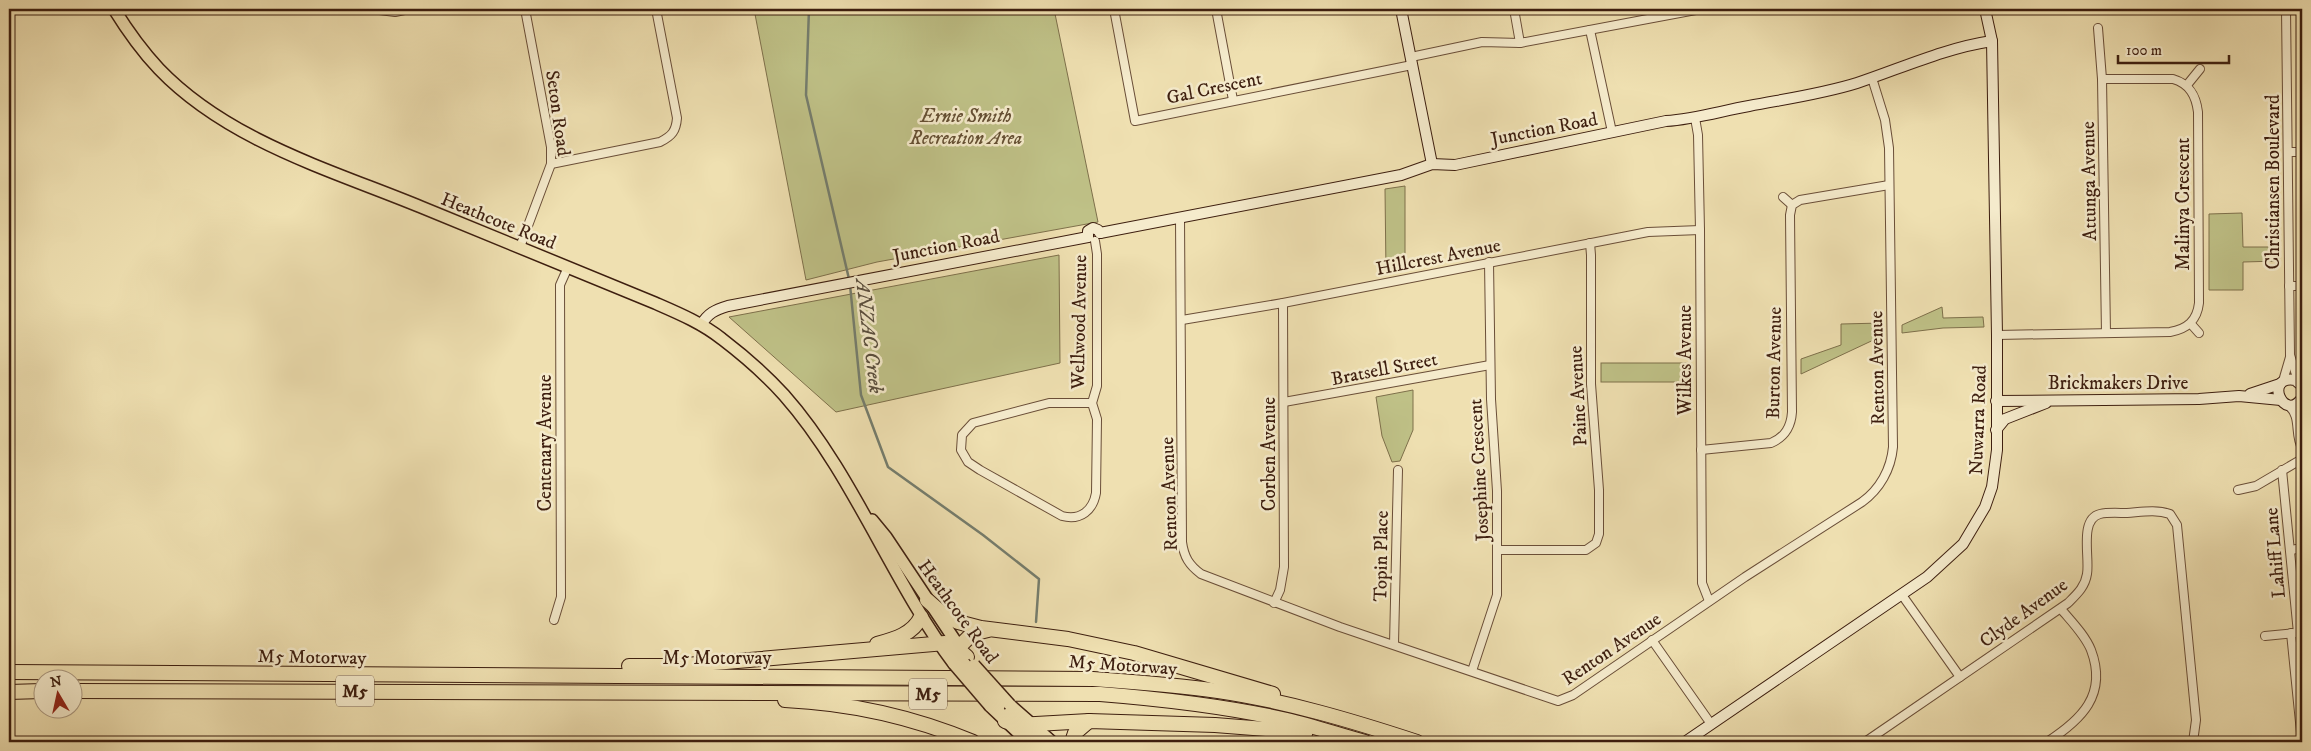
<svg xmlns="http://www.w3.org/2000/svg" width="2311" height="751" font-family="'IM FELL DW Pica',serif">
  <rect width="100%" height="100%" fill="#efe0b1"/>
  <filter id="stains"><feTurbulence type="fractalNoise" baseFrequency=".004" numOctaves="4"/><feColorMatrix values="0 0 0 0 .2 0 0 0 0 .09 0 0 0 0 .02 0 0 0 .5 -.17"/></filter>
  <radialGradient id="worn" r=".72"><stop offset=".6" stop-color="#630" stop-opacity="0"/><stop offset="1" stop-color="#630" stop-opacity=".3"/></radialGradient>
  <!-- green -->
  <g fill="#bfc187" stroke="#7e704b">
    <polygon points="754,9 1054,9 1098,222 877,262 806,280"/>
    <polygon points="1405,186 1405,268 1386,272 1385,189"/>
    <polygon points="2242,213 2243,247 2279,247 2279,261 2243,262 2243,290 2209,290 2209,214"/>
    <polygon points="1059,255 1060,363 836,412 729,317"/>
    <polygon points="1942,307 1943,318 1983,317 1984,327 1943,328 1902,333 1902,325"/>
    <polygon points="1882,323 1882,336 1801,374 1801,359 1841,345 1841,324"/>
    <rect x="1601" y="363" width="88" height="19"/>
    <polygon points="1413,390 1413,430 1400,461 1392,462 1382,436 1376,397"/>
  </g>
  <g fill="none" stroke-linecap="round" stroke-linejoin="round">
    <!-- stream -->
    <g stroke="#757d6d" stroke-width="2.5">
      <polyline points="809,9 806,95 849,279"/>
      <polyline points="850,285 861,395 888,467 983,535 1039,579 1036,622"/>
      <polyline points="1008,742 1013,738"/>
    </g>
    <!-- street casing -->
    <g stroke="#6a4e38" stroke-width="10">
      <g id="street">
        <polyline points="372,9 395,12 409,9"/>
        <polyline points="1114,9 1135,121 1412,65"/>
        <polyline points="1216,9 1233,100"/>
        <polyline points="1514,9 1520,43"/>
        <polyline points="2286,9 2290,355 2298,381"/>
        <polyline points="2098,28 2102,79 2106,333"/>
        <polyline points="1590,30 1612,132"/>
        <polyline points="1411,57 1482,42 1520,43 1701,9"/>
        <polyline points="2187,85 2200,69"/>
        <polyline points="1695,118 1698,135 1700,230 1702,583 1709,601"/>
        <polyline points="2288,152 2302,152"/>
        <path d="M551,164L660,142C672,136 676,131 677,118L656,9"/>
        <polyline points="1783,197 1792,205"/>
        <path d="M1180,217L1182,542C1184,557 1189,565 1201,574L1340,627L1558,701L1573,695L1745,577L1862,502C1880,489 1891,469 1893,447L1889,148L1885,120L1872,78"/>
        <polyline points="520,247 551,164 551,147 525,9"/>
        <polyline points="2289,286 2302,286"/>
        <polyline points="1182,320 1283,303 1648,232 1700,230"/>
        <polyline points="2191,324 2199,333"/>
        <path d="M1997,335L2170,332C2187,329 2197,321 2199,303L2198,112C2196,96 2190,84 2173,79H2102"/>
        <polyline points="2283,381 2290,357"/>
        <polyline points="1284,402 1490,365"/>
        <path d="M1092,403H1049L973,423L962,435L961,450L968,462L980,470L1062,516C1081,521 1093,510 1096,493L1097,419L1092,403L1097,386V254L1095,241"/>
        <path d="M2288,405C2302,417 2294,433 2302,448"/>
        <path d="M1701,450L1771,443C1785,437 1791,427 1792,412L1790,215L1792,205L1800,200L1889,185"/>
        <polyline points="2282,470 2298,633"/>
        <polyline points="2238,490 2256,486 2302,459"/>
        <polyline points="1498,550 1586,550 1596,543 1599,534 1599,490 1591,384 1591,255 1590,243"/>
        <polyline points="2291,550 2302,548"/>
        <polyline points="1902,595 1960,677"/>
        <polyline points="1274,603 1280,590 1284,567 1283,303"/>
        <polyline points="554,620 561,597 560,285 568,267"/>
        <polyline points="2291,633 2302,742"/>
        <polyline points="2265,636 2295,633"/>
        <polyline points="1652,640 1711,724"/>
        <polyline points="1394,644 1398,470"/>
        <polyline points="1472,671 1497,595 1497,491 1491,399 1489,262"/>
        <path d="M1865,742L2068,603C2077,594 2085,587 2087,574C2090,558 2079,519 2100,514C2108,512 2119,513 2127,513C2141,512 2156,509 2170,514L2177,525L2196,720L2193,742"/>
        <path d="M2047,742C2081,720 2108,695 2091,650C2085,635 2071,621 2061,609"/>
      </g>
    </g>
    <!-- secondary casing -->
    <g stroke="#3d1e0f" stroke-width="12">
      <g id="secondary">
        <polyline points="1401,9 1432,164"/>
        <path d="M1100,233L1401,175L1432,164L1455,165L1666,121C1695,119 1721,111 1749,106C1785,99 1822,94 1857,83C1902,68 1945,48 1992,41"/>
        <polyline points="1088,237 1088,231 1093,228 1098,230 1100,233"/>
        <path d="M701,325C708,313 715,310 728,306L1088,237"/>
        <path d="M2302,386L2295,380C2263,375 2284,424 2302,398"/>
        <polyline points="2250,394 2280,384"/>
        <polyline points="1996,401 2199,399 2239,396 2281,400"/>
        <polyline points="1996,430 2005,419 2046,403"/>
        <polyline points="1685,742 1927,577 1963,544 1985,507 1992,487 1997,450 1997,335 1992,41 1985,9"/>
      </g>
    </g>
    <!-- primary casing -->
    <g stroke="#3d1e0f" stroke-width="14">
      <g id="primary">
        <path d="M114,9C127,30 142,51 159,69C228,141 331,170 421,207C499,239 577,271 655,303C678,313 702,323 722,339C743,355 765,374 784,395C853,473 891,580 954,664"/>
        <polyline points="872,520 886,537 962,651"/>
        <polyline points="1010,705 1052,742"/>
        <polyline points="990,706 1028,742"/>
      </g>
    </g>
    <!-- highway casing -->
    <g stroke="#3d1e0f" stroke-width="16">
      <g id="highway">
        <polyline points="927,600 944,615 958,622 981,628 1068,639 1134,653 1273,694"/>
        <path d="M877,644C895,639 913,634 921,617"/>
        <polyline points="960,658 959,647 972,634 988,630"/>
        <polyline points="629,666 671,666 726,662 945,643 958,649 967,657"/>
        <path d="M9,672L1093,679C1135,682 1177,685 1218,691C1286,701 1353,721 1417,742"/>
        <path d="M72,691L1100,694C1163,699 1225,706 1287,720C1313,726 1339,735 1365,742"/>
        <polyline points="9,692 42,691"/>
        <path d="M785,700C849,703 913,717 973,742"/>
        <polyline points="998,705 1038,742"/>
        <polyline points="1005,721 1018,725 1089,721 1215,725 1290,731 1305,734"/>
        <polyline points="1072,742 1075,733 1089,721"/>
      </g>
    </g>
    <!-- street -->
    <use href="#street" stroke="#f5ebcc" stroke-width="8"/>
    <!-- secondary -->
    <use href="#secondary" stroke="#f5ebcc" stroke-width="10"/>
    <!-- primary -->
    <use href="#primary" stroke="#efe0b1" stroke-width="11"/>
    <!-- highway -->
    <use href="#highway" stroke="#efe0b1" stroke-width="14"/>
    <!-- primary-bridge casing -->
    <g stroke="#3d1e0f" stroke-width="14" stroke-linecap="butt">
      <g id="primary-bridge">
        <polyline points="954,664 990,706"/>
        <polyline points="974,665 1010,705"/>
      </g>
    </g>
    <!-- highway-bridge casing -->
    <g stroke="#3d1e0f" stroke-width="16" stroke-linecap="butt">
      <polyline id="highway-bridge" points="963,664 998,705"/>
    </g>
    <!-- primary-bridge -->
    <use href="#primary-bridge" stroke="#efe0b1" stroke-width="11"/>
    <!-- highway-bridge -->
    <use href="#highway-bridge" stroke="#efe0b1" stroke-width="14"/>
  </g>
  <g text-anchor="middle" stroke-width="5" stroke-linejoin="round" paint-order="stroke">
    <!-- shield labels -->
    <g fill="#f5ebcc" stroke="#745c48" stroke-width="1">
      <rect x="336" y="675.5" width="38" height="31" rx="4"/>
      <rect x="909" y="678.5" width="38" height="31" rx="4"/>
    </g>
    <g font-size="18" font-weight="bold" fill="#3d1e0f">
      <text x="355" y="697">M5</text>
      <text x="928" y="700">M5</text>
    </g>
    <!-- street labels -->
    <g font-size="19" fill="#3d1e0f" stroke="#f5ebcc">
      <text transform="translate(1214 87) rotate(-12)" y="7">Gal Crescent</text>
      <text transform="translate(559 113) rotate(82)" y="7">Seton Road</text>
      <text transform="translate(1544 128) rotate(-11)" y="7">Junction Road</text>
      <text transform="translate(2088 181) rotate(-91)" y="7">Attunga Avenue</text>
      <text transform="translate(2272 182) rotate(-90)" y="7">Christiansen Boulevard</text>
      <text transform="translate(2182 204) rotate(-90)" y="7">Malinya Crescent</text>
      <text transform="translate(499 220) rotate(22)" y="7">Heathcote Road</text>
      <text transform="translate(946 245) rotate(-11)" y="7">Junction Road</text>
      <text transform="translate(1438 256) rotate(-11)" y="7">Hillcrest Avenue</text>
      <text transform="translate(1078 322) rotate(-89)" y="7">Wellwood Avenue</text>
      <text transform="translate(1684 360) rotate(-90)" y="7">Wilkes Avenue</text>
      <text transform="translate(1773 363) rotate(-89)" y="7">Burton Avenue</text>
      <text transform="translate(1384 368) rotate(-11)" y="7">Bratsell Street</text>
      <text transform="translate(1876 368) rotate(-91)" y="7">Renton Avenue</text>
      <text x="2118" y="389">Brickmakers Drive</text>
      <text transform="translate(1577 396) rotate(-93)" y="7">Paine Avenue</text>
      <text transform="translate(1977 420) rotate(-88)" y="7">Nuwarra Road</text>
      <text transform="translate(544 443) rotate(-90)" y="7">Centenary Avenue</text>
      <text transform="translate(1268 454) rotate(-90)" y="7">Corben Avenue</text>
      <text transform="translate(1478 470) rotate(-93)" y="7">Josephine Crescent</text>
      <text transform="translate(1168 494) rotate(-92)" y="7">Renton Avenue</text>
      <text transform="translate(2274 553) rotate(-95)" y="7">Lahiff Lane</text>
      <text transform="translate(1380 556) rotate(-89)" y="7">Topin Place</text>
      <text transform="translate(959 611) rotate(54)" y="7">Heathcote Road</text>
      <text transform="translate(2023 612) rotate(-36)" y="7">Clyde Avenue</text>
      <text transform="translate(1611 648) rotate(-34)" y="7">Renton Avenue</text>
      <text transform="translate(312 656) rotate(1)" y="7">M5 Motorway</text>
      <text x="717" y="664">M5 Motorway</text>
      <text transform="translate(1123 664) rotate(4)" y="7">M5 Motorway</text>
    </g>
    <!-- park labels -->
    <g font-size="19" font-style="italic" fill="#644f33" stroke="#f5ebcc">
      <text x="966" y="122">Ernie Smith<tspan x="966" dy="22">Recreation Area</tspan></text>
    </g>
    <!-- water labels -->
    <g font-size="20" font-style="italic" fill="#594e3e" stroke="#f5ebcc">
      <text transform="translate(870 336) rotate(83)" y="7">ANZAC Creek</text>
    </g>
  </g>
  <!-- margin -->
  <rect width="2311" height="751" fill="none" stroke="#efe0b1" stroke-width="30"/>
  <rect x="10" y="10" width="2291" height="731" fill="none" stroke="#3d1e0f" stroke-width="2.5"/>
  <rect x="15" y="15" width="2281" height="721" fill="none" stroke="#3d1e0f"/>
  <!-- north arrow -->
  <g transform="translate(58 694) rotate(351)"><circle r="24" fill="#f5ebcc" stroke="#ab9980"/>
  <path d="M0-4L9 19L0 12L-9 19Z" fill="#8f2418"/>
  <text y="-8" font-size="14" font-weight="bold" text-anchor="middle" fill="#3d1e0f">N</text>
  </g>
  <!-- scale -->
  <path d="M2118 55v8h111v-8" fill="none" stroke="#3d1e0f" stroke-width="2.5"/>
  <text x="2126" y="55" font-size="15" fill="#3d1e0f" stroke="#f5ebcc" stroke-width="4" paint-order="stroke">100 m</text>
  <rect width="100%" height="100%" filter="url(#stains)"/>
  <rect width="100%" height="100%" fill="url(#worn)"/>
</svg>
